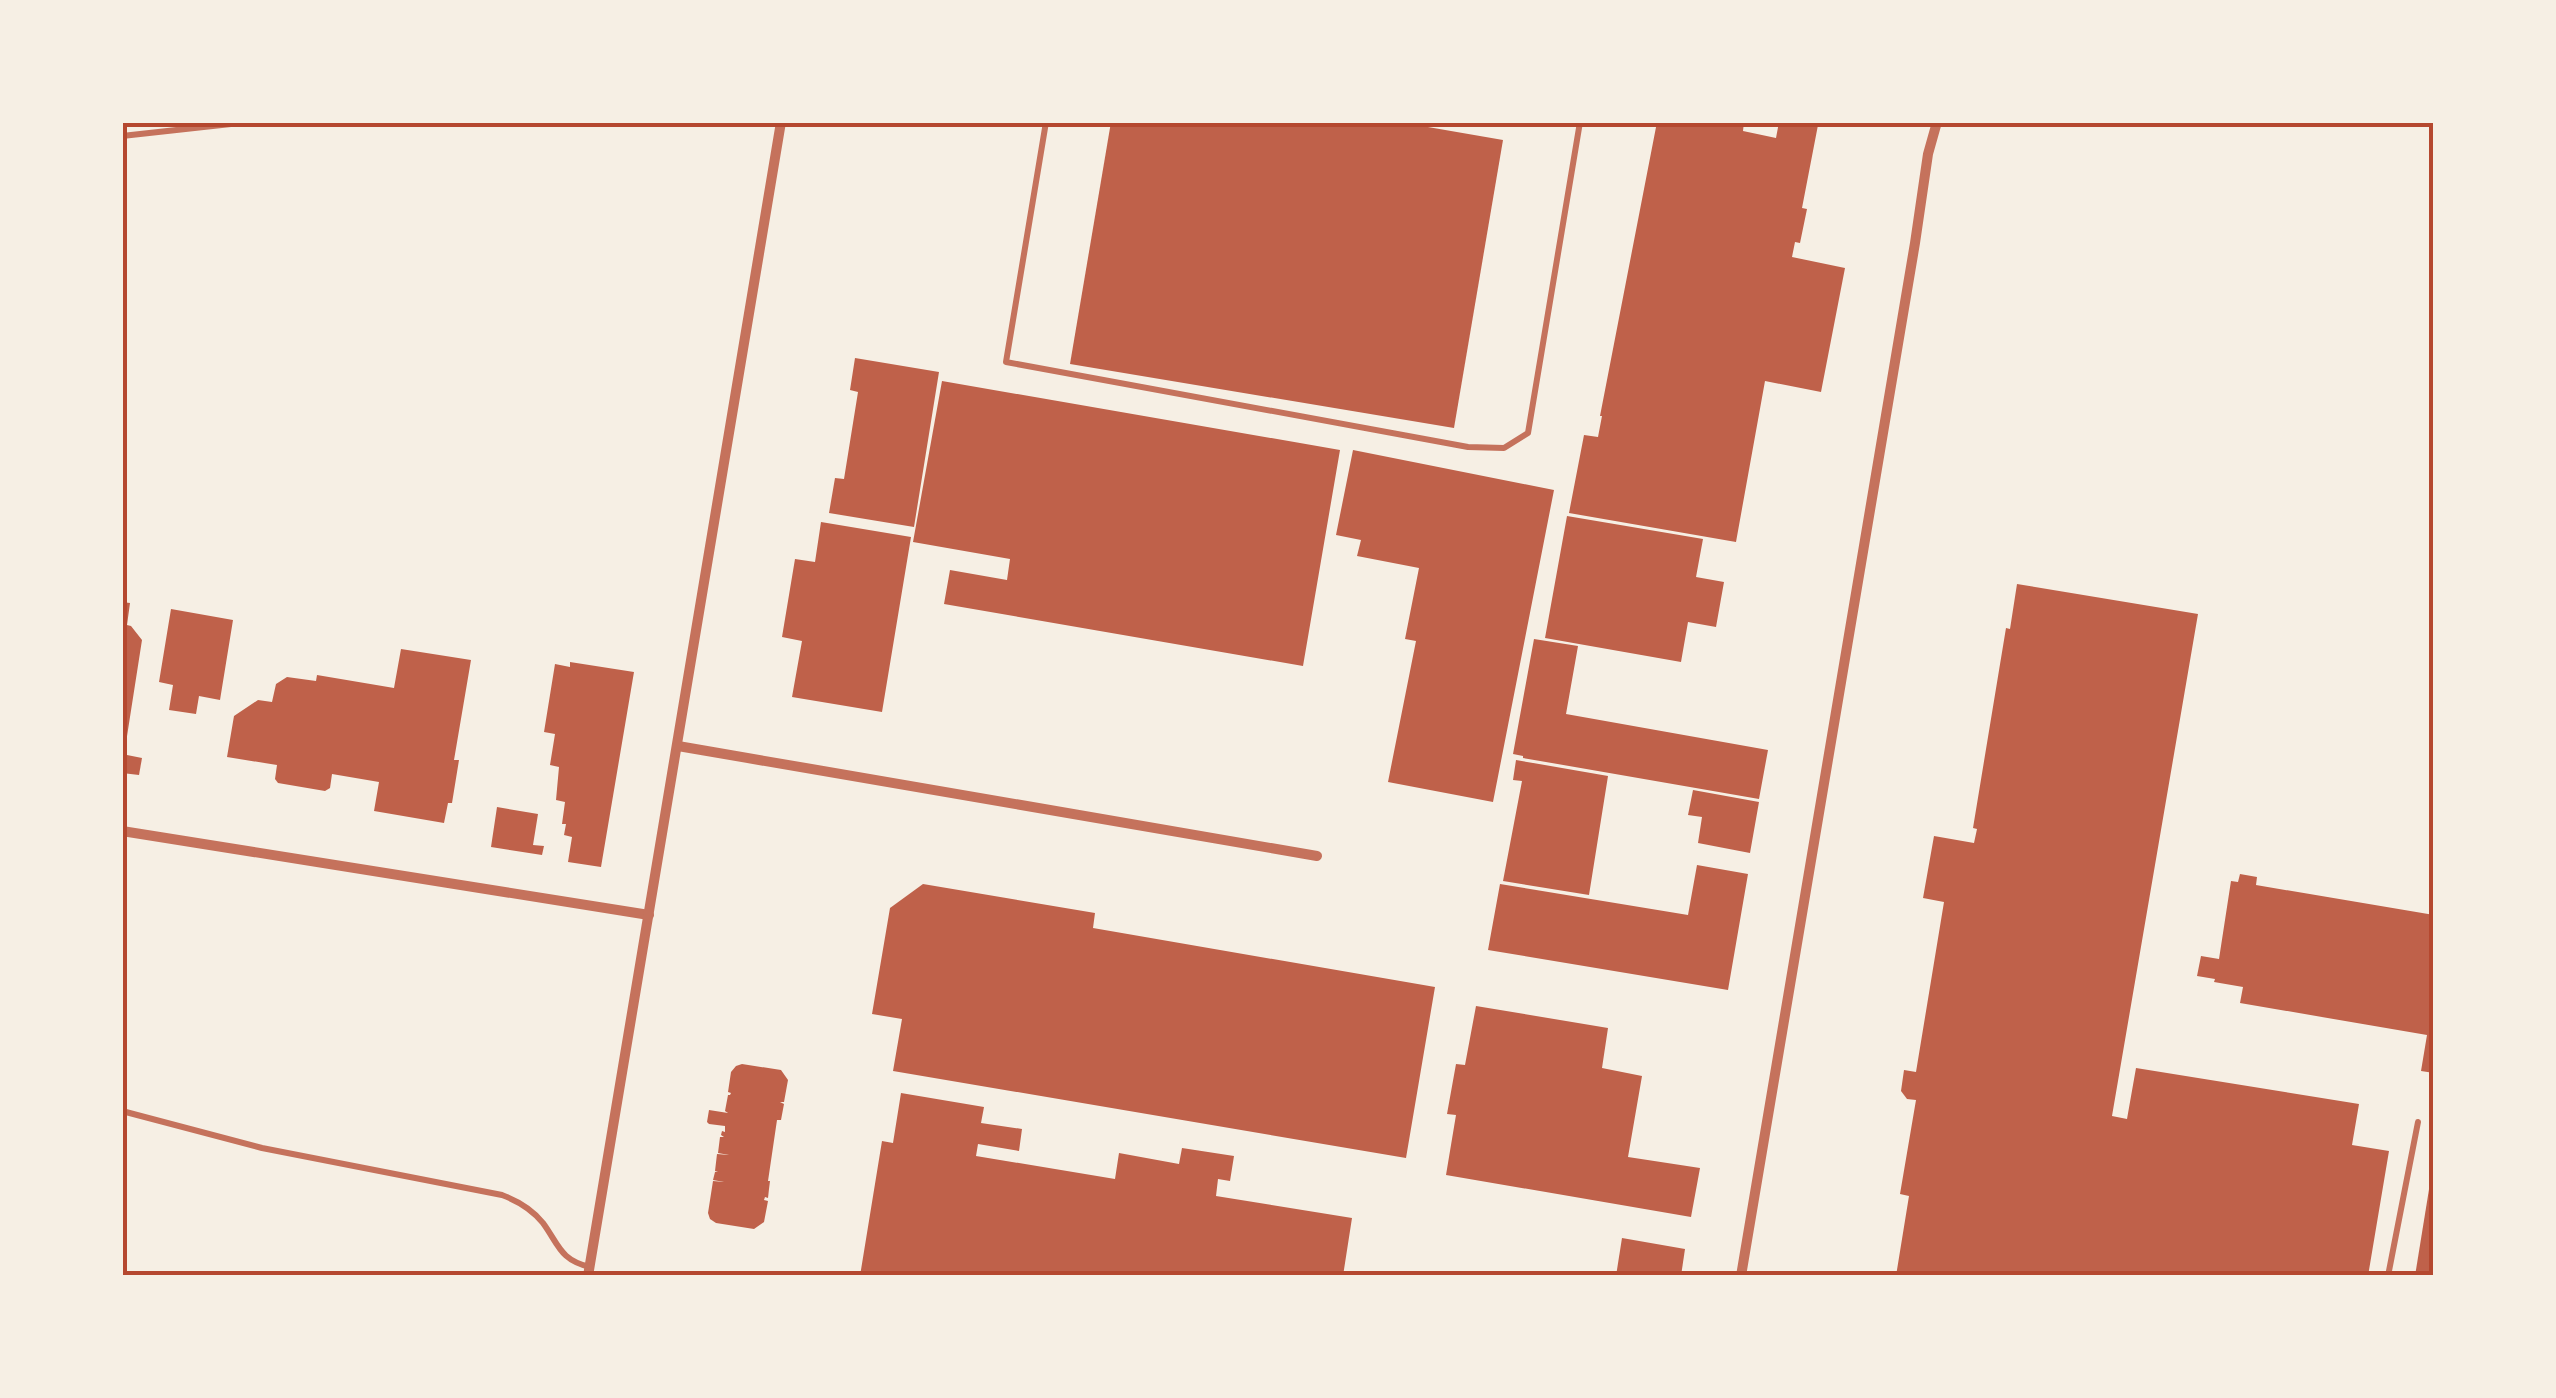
<svg xmlns="http://www.w3.org/2000/svg" width="2556" height="1398" font-family="Lato,sans-serif">
  <rect width="100%" height="100%" fill="#f6efe4"/>
  <!-- building -->
  <g fill="#bf614a">
    <polygon points="1111,122 1399,122 1503,140 1454,428 1070,364"/>
    <polygon points="1657,122 1744,122 1743,131 1776,138 1779,122 1818,125 1802,208 1807,209 1800,243 1795,242 1792,257 1845,268 1821,392 1765,381 1736,542 1569,513 1584,435 1598,437 1602,416 1600,416"/>
    <polygon points="855,358 939,372 914,527 829,513 835,478 844,479 858,392 850,390"/>
    <polygon points="942,381 1340,450 1303,666 944,604 950,570 1007,580 1010,559 913,542"/>
    <polygon points="1353,450 1554,490 1493,802 1388,782 1416,641 1405,639 1419,568 1357,556 1361,540 1336,535"/>
    <polygon points="1567,516 1703,539 1696,577 1724,582 1716,627 1688,622 1681,662 1545,638"/>
    <polygon points="821,522 911,537 882,712 792,697 802,641 782,637 795,559 815,562"/>
    <polygon points="2017,584 2198,614 2112,1116 2127,1119 2136,1068 2359,1104 2352,1145 2389,1151 2368,1276 1896,1276 1909,1196 1900,1194 1916,1100 1907,1099 1901,1091 1904,1070 1916,1072 1944,902 1923,898 1934,836 1974,843 1977,829 1973,828 2006,628 2010,629"/>
    <polygon points="122,602 130,603 127,625 131,626 142,640 125,749 122,749"/>
    <polygon points="171,609 233,620 220,700 199,696 196,714 169,710 173,685 159,682"/>
    <polygon points="1534,639 1578,646 1566,714 1768,750 1759,799 1523,758 1523,756 1513,754"/>
    <polygon points="401,649 471,660 454,760 459,760 452,803 448,803 444,823 374,811 379,782 332,774 330,788 325,791 278,783 275,779 277,765 227,757 234,716 258,700 272,702 276,684 287,677 316,681 317,675 394,688"/>
    <polygon points="570,662 634,672 601,867 568,862 572,837 564,835 566,824 562,824 565,802 556,800 559,767 550,765 555,734 544,732 555,664 570,667"/>
    <polygon points="122,754 142,758 139,775 122,773"/>
    <polygon points="1516,760 1608,776 1589,895 1503,881 1522,781 1513,780"/>
    <polygon points="1693,790 1759,802 1750,853 1698,843 1702,817 1688,815"/>
    <polygon points="497,807 538,814 533,845 544,846 542,855 491,847"/>
    <polygon points="1697,865 1748,874 1728,990 1488,950 1500,884 1688,915"/>
    <polygon points="2240,874 2257,877 2256,885 2434,915 2434,1073 2421,1071 2427,1035 2240,1003 2243,987 2214,982 2215,979 2197,976 2201,956 2219,959 2231,881 2238,882"/>
    <polygon points="923,884 1095,913 1093,928 1435,987 1406,1158 893,1071 902,1019 872,1014 890,908"/>
    <polygon points="1476,1006 1608,1028 1602,1068 1642,1076 1628,1157 1700,1168 1691,1217 1446,1175 1456,1115 1447,1114 1456,1064 1465,1065"/>
    <polygon points="742,1064 781,1070 788,1080 784,1102 780,1102 784,1104 781,1120 777,1120 768,1181 770,1181 769,1189 768,1198 765,1197 764,1200 768,1201 764,1222 754,1229 716,1223 710,1219 708,1213 713,1181 724,1182 713,1180 715,1172 718,1171 715,1171 717,1154 729,1155 718,1153 720,1137 724,1137 721,1135 722,1131 725,1132 725,1126 709,1124 707,1122 709,1110 728,1113 725,1111 728,1095 730,1095 731,1093 728,1092 731,1072 736,1066"/>
    <polygon points="901,1093 984,1107 981,1123 1022,1129 1019,1151 978,1144 976,1156 1115,1179 1119,1153 1179,1164 1182,1148 1234,1156 1230,1181 1218,1179 1216,1196 1352,1218 1343,1276 860,1276 882,1141 893,1143"/>
    <polygon points="2431,1177 2434,1178 2434,1276 2415,1276"/>
    <polygon points="1622,1238 1685,1249 1681,1276 1616,1276"/>
  </g>
  <g fill="none" stroke-linecap="round" stroke-linejoin="round">
    <!-- service -->
    <g stroke="#c5725c" stroke-width="6">
      <polyline points="1046,122 1006,362 1468,447 1504,448 1528,433 1580,122"/>
      <polyline points="122,136 249,122"/>
      <path d="M122,1111L262,1148L502,1195C518,1201 532,1209 543,1223C559,1245 560,1260 590,1267"/>
      <polyline points="2388,1276 2418,1122"/>
    </g>
    <!-- minor -->
    <g stroke="#c5725c" stroke-width="10">
      <polyline points="678,746 1317,856"/>
      <polyline points="122,831 649,915"/>
      <polyline points="588,1276 781,122"/>
      <polyline points="1741,1276 1915,243 1928,154 1937,122"/>
    </g>
  </g>
  <!-- border -->
  <rect width="2556" height="1398" fill="none" stroke="#f6efe4" stroke-width="250"/>
  <rect x="125" y="125" width="2306" height="1148" fill="none" stroke="#b5482f" stroke-width="4"/>
</svg>
